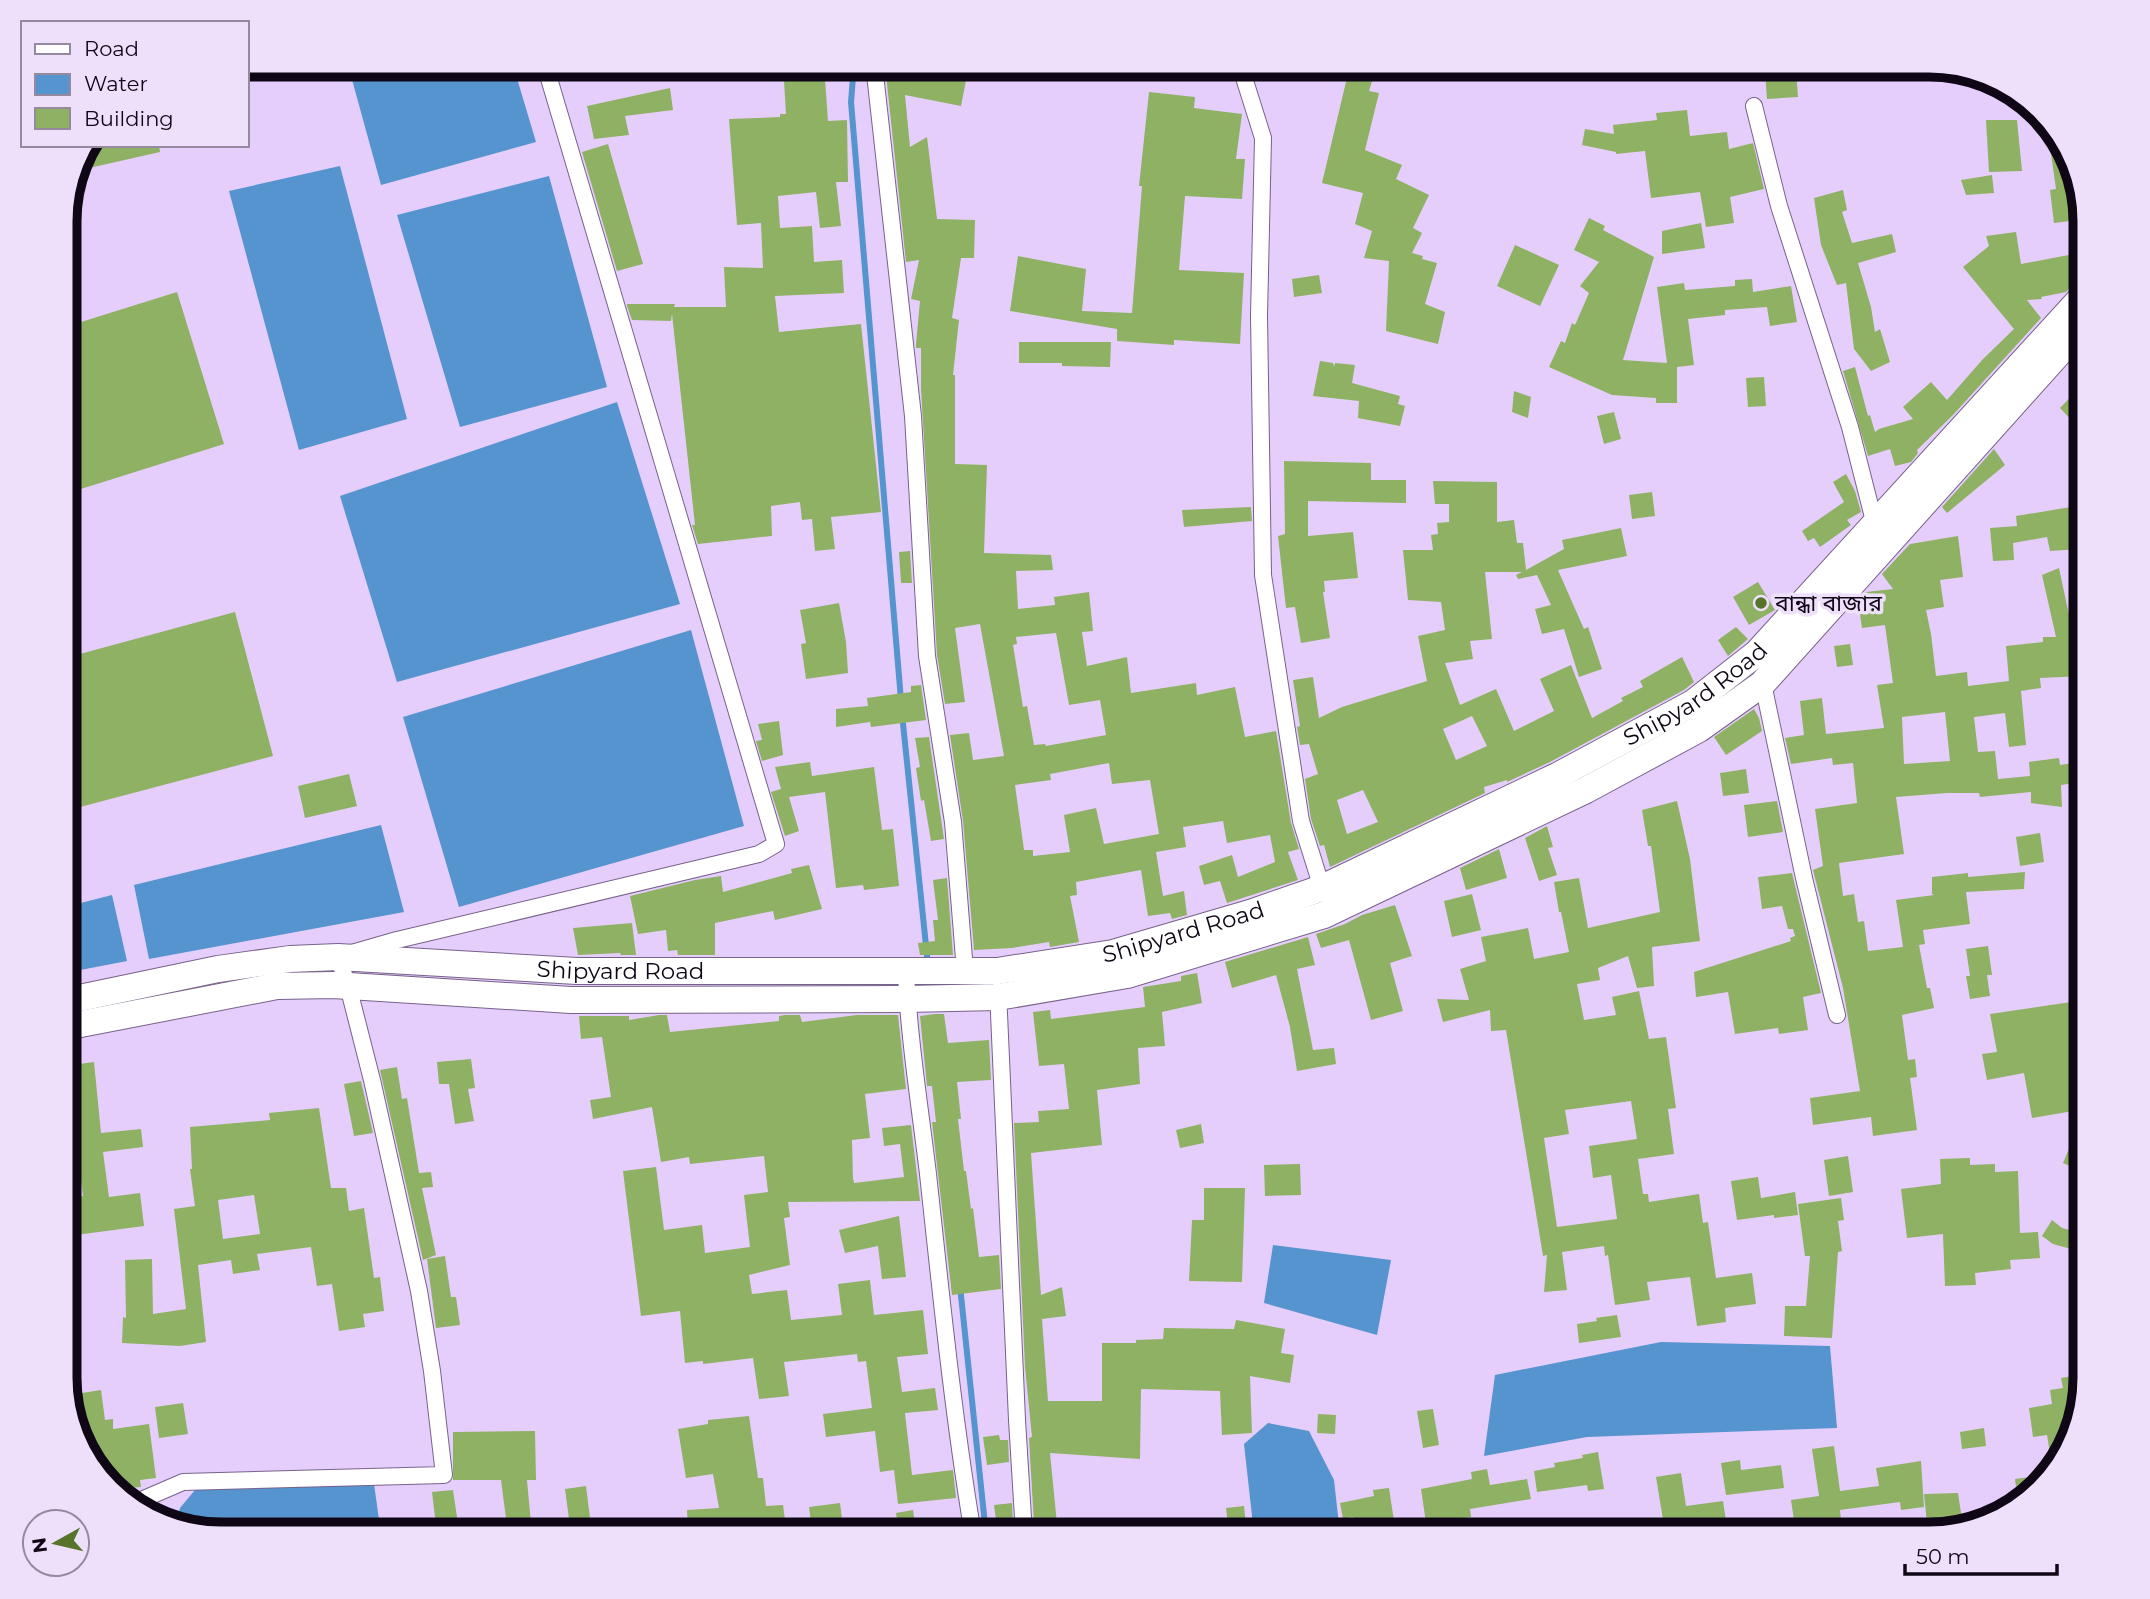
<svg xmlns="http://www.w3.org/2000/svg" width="2150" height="1599" font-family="Montserrat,'Noto Sans Bengali',sans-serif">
  <rect width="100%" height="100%" fill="#e6cefc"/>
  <!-- water -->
  <g fill="#5594cf">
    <polygon points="348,65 513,65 536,142 381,185"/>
    <polygon points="340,166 407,419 299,450 229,191"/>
    <polygon points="549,176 607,387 460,427 397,215"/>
    <polygon points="617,402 680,604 397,682 340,496"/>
    <polygon points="691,630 744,826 459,907 403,717"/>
    <polygon points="381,825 404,912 149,959 134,885"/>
    <polygon points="112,895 127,961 65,973 65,907"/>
    <polygon points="1273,1245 1391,1260 1377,1335 1264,1303"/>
    <polygon points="1661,1342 1830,1346 1837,1428 1587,1437 1484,1456 1495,1375"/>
    <polygon points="1268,1423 1309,1431 1334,1480 1340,1534 1254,1534 1244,1444"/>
    <polygon points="374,1484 381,1534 221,1534 177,1519 180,1508 195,1490"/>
  </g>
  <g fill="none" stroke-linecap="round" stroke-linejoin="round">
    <!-- stream -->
    <g stroke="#5594cf" stroke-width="6">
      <polyline points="854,65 851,102 901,700"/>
      <polyline points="902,714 928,965"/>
      <polyline points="960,1286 986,1534"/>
    </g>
  </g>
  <!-- building -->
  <g fill="#8fb164" fill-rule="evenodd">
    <polygon points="556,65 601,65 601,77 560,80"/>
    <polygon points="783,65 824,65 828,121 847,120 848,182 836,182 841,226 820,228 816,192 778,196 780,228 812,226 814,262 842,260 844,293 775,296 779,332 861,324 881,512 831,517 835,549 815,551 812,519 802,520 800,502 771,506 772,536 698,544 692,525 695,525 672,314 671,321 632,320 627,306 627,304 675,304 674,307 726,307 724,267 763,268 761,223 737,225 729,119 780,117 780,114 786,114"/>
    <path d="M885,65H969L961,106L905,95L910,147L927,137L937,219L975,220L974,258H961L952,318L959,320L953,375H955V464L987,465L984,553L1051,555L1053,570L1016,571L1018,609L1055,605L1054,597L1089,592L1093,631L1082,632L1087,666L1127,657L1131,693L1196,683L1197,695L1235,687L1245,737L1276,731L1291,823L1299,849L1288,852L1298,880L1227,903L1220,881L1204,885L1199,866L1232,855L1238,877L1275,862L1270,835L1227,843L1223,821L1183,827L1186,847L1156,852L1163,896L1184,891L1187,915L1172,919L1170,913L1148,916L1141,870L1076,882L1077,895L1070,896L1079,942L1050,947L1049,942L1012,948L974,950L963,821L950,735L969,733L973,760L1004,756L980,624L955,628L965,702L945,704L937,655L921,389V348H916V344L920,301L911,299L919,260L906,262ZM1056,633L1069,705L1100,700L1106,735L1046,746L1045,744L1034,745L1027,706L1023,707L1013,645L1017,644L1016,637ZM1109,763L1112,784L1150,780L1159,834L1104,844L1096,808L1064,815L1070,852L1033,856V850H1024L1015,785L1051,780L1050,774Z"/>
    <polygon points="1350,65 1377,65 1369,91 1379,93 1365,150 1402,165 1396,179 1429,195 1413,228 1422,233 1412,253 1423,256 1422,259 1437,263 1425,304 1445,312 1438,344 1386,331 1389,261 1364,258 1372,231 1355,224 1363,193 1322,183"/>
    <polygon points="1796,70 1798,97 1767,99 1765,73"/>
    <polygon points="670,88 673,110 625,116 629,135 594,139 587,106"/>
    <polygon points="1149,92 1195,97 1194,108 1242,114 1236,159 1245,159 1242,199 1185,196 1179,270 1244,273 1240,344 1174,340 1174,345 1117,341 1117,329 1010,311 1018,256 1086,269 1082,311 1132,313 1142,186 1139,186"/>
    <polygon points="1687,110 1690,136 1727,132 1729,149 1753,143 1764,189 1730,197 1734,223 1706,227 1700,192 1651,198 1645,151 1616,154 1616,152 1582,145 1585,129 1614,134 1613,125 1657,120 1656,113"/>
    <polygon points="1986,120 2017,120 2022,171 1989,172"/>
    <polygon points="2047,125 2067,149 2071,181 2076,181 2084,214 2070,216 2070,221 2054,223 2050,190 2056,189"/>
    <polygon points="608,144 643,264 617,271 582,152"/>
    <polygon points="86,145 159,145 160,152 76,171 81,152"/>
    <polygon points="1992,175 1994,193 1966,195 1961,180"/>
    <polygon points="1843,190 1847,210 1842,212 1852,243 1892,234 1896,252 1858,263 1871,307 1875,332 1880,329 1890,362 1871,371 1854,349 1846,283 1837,285 1821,245 1814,198"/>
    <polygon points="1589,218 1605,226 1603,230 1654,257 1623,360 1667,363 1657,287 1684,283 1685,290 1735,286 1735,280 1752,279 1753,292 1791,286 1797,322 1770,326 1767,307 1725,310 1725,315 1688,319 1694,365 1677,367 1677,403 1656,403 1656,398 1612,395 1549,367 1561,341 1565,343 1572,323 1575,325 1589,293 1580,286 1599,262 1574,250"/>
    <polygon points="1701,223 1705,248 1662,254 1662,231"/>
    <polygon points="2016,232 2021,264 2074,254 2079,276 2069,278 2071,286 2066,292 2041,297 2042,299 2027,300 2041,318 1953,415 1917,450 1918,453 1911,462 1895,466 1890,449 1868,456 1843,371 1855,367 1868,416 1870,415 1875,432 1879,429 1913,419 1903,407 1931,382 1947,400 1983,359 2014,329 1963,267 1989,246 1986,236"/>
    <polygon points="1515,245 1559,265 1540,306 1497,286"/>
    <polygon points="1319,275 1322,293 1294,297 1292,279"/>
    <polygon points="177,292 224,444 65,494 65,327"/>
    <polygon points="1019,342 1111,342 1110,367 1062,366 1062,363 1019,363"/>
    <polygon points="1320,361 1333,363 1334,367 1335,363 1355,365 1352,383 1400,396 1398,404 1405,406 1400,426 1358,418 1359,401 1313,396"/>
    <polygon points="1764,377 1766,406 1748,407 1746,378"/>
    <polygon points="2085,382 2085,415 2076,425 2060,408"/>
    <polygon points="1514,391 1531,397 1528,418 1512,412"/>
    <polygon points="1614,412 1621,439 1604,444 1597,416"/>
    <polygon points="1994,449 2005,465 1947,513 1942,507"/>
    <polygon points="1284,461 1371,463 1371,480 1406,480 1406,503 1308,501 1308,536 1353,532 1358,578 1324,581 1325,592 1323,592 1330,638 1301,643 1295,607 1286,608 1278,536 1285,534"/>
    <polygon points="1846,474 1855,491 1861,512 1847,520 1851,525 1820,547 1814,538 1808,541 1802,531 1844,502 1833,482"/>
    <path d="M1433,481L1497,482V522L1514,520L1517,543H1523L1526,570L1564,549L1562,540L1621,528L1627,556L1558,570L1584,629L1588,627L1602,669L1579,677L1564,629L1542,634L1535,609L1551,605L1537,575L1518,579L1516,575L1522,572H1485L1492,639L1470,641L1473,659L1445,663L1460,705L1496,689L1514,731L1554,711L1540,679L1571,665L1592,718L1623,701L1621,698L1643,687L1640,681L1682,657L1694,682L1684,690L1550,762L1507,782V780L1484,787L1485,793L1330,867L1324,845L1320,846L1311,819L1305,779L1318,774L1309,744L1300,745L1297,727L1300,726L1293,680L1313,677L1319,718L1342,707L1427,681L1418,636L1445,630L1441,602L1408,600L1403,550H1433L1431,535L1438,534L1437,523L1449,522V504H1435ZM1472,716L1487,746L1456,760L1443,729ZM1363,790L1378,822L1347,834L1337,800Z"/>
    <polygon points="1652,492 1655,516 1632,519 1629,495"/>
    <polygon points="2077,506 2080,549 2050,551 2047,537 2013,543 2014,560 1993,561 1990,528 2017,526 2016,516"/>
    <polygon points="1251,507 1252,521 1184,527 1182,510"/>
    <path d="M1958,536L1963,577L1940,580L1944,607L1926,610L1931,634L1936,676L1967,672L1968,686L2009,681L2006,646L2043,642V637H2056L2042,575L2059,568L2075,643H2084L2085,676L2040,678L2041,688L2021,691L2026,745L2009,747L2005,713L1974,717L1978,752L1995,751L1998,779L2030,776L2029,762L2059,758L2060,765L2080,762L2082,782L2061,785L2062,807L2031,803V792L1980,797L1979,793H1947L1896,797L1904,854L1839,863L1843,896L1854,894L1858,922L1864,921L1868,951L1903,947L1896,900L1934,895L1932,894V877L1968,873V877L2025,872L2024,889L1966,892L1970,924L1923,930L1925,944L1919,945L1927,988H1930L1934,1008L1902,1015L1908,1060L1915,1059L1917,1077L1910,1078L1917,1130L1873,1136L1871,1117L1813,1125L1810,1098L1860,1091L1843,988L1813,870L1823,866L1815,809L1857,803L1853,763L1833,765L1832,758L1791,764L1785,738L1804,735L1800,701L1822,698L1826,734L1884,728L1877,685L1893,683L1885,625L1862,628L1858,600L1866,592L1893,589L1882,574L1910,544ZM1945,712L1950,761L1904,764L1902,717Z"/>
    <polygon points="910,551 912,583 901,583 899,552"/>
    <polygon points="1758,582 1775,610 1749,625 1733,597"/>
    <polygon points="839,603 846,642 848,673 806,679 801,644 806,643 800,610"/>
    <polygon points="235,612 273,756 65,811 65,658"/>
    <polygon points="1736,627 1748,639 1728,656 1718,640"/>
    <polygon points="1850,644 1853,665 1837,667 1834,646"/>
    <polygon points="921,685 926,720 871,727 870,722 836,727 836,709 868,706 867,698 911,692 911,686"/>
    <polygon points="1754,709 1759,718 1762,731 1726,755 1714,737"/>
    <polygon points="779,721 783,755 762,761 756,741 762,740 758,724"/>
    <polygon points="929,737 944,839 931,841 924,800 921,801 916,768 920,767 915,738"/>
    <polygon points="810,762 812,776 874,767 882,830 893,829 899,886 864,890 863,885 836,888 825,792 789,797 799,831 785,836 771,792 781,789 775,767"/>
    <polygon points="1746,769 1749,793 1723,796 1720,773"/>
    <polygon points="349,774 357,806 305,818 298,786"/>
    <path d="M1677,801L1690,859L1700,941L1652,947L1654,986L1637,988L1628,956L1598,968L1600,980L1577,984L1584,1020L1616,1015L1612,997L1639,991L1649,1039L1666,1037L1676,1108L1668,1109L1674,1154L1638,1159L1643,1194H1648L1649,1202L1699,1194L1703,1223L1708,1222L1716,1278L1752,1273L1756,1304L1725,1308L1726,1322L1697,1326L1690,1277L1647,1282L1650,1300L1615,1305L1608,1255L1605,1256L1604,1246L1562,1252L1567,1290L1544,1292L1547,1255L1543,1256L1506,1030L1491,1031L1490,1010L1443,1022L1437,999L1469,1000L1460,969L1486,961L1481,937L1528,928L1534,959L1569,952L1561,912H1559L1554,882L1579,878L1588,928L1660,912L1651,846H1648L1642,810ZM1631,1101L1637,1139L1589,1146L1593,1178L1611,1175L1617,1219L1557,1227L1544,1138L1569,1134L1565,1110Z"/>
    <polygon points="1777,801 1783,832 1748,837 1744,805"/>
    <polygon points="1547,826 1553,847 1548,848 1557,875 1539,881 1525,838"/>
    <polygon points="2040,833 2044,862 2020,866 2016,837"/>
    <polygon points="1499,849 1507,878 1466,890 1460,868"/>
    <polygon points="809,865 822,909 775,920 773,911 715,923 715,955 678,955 677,950 668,951 666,930 638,934 630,896 695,880 721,876 723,892 792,873 791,869"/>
    <polygon points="1792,873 1821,993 1803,997 1808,1030 1779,1034 1778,1028 1735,1034 1728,992 1696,997 1694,972 1791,941 1790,938 1795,936 1793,929 1788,929 1782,906 1762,909 1758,877"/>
    <polygon points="947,878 953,955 920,955 918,943 935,941 933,920 938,920 933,880"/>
    <polygon points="1472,894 1481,930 1452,937 1444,901"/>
    <polygon points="1395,905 1412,956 1390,963 1403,1011 1371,1020 1349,940 1321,948 1316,934 1345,924 1362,915"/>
    <polygon points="632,923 636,955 621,955 620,953 578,955 573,928"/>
    <polygon points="1308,937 1315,965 1297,969 1313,1050 1334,1048 1336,1064 1297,1071 1290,1027 1276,975 1232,988 1225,962"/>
    <polygon points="1988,946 1992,975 1987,975 1990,996 1970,999 1966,976 1970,976 1966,949"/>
    <polygon points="1197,973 1202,1003 1162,1012 1165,1046 1138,1048 1140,1084 1097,1090 1102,1145 1031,1153 1041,1295 1062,1287 1066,1316 1042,1319 1048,1401 1102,1401 1102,1343 1136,1343 1136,1340 1163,1339 1164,1328 1234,1329 1236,1320 1285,1329 1281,1353 1294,1355 1290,1383 1250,1376 1252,1433 1222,1435 1220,1391 1141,1389 1140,1459 1050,1453 1058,1534 1037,1534 1036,1523 1034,1524 1029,1438 1032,1437 1025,1367 1014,1123 1039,1122 1038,1111 1069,1109 1064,1064 1039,1066 1033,1012 1050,1010 1051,1019 1145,1007 1143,987 1181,981 1181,976"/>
    <polygon points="2085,1000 2085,1109 2032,1118 2024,1073 1987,1080 1982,1054 1997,1052 1990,1014"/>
    <polygon points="935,1014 944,1014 948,1043 989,1040 991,1080 957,1082 961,1119 958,1119 964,1171 966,1171 971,1209 973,1208 979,1257 999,1255 1001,1289 952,1295 932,1122 936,1122 932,1086 927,1086 920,1016"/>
    <polygon points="659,1015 667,1015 670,1032 779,1021 779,1016 785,1015 800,1015 802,1022 857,1015 898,1015 906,1089 865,1094 870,1138 852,1140 853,1178 854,1183 904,1177 900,1144 884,1146 882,1128 911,1125 920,1201 788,1202 790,1217 784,1218 790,1265 749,1275 752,1294 787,1290 791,1320 842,1315 838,1284 870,1280 874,1315 923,1310 928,1354 897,1357 902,1392 935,1388 938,1410 905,1413 912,1475 953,1470 956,1498 898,1504 894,1470 880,1472 875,1431 826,1437 823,1414 872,1408 866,1361 858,1362 857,1354 784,1362 789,1396 759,1399 753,1358 703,1364 703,1361 685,1363 680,1311 641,1316 623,1171 656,1167 664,1230 702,1225 705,1253 750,1247 744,1195 768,1192 764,1156 690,1164 689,1157 661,1162 652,1107 593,1119 590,1100 611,1097 602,1037 581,1039 579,1016 629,1016 629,1020"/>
    <polygon points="471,1059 475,1088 468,1089 474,1121 455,1124 449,1084 439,1084 437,1062"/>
    <polygon points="94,1062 101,1133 141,1129 143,1147 103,1152 109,1197 140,1193 144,1226 76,1235 74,1218 65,1219 65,1198 83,1196 75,1130 71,1131 65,1090 65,1066"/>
    <polygon points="397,1067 402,1099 407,1098 419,1173 431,1172 433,1187 422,1188 436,1255 423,1260 380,1070"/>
    <polygon points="361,1081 373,1133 354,1136 344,1084"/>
    <path d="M319,1108L331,1188H346L349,1211L364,1208L374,1278L380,1277L384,1311L363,1314L365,1327L339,1331L332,1284L317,1286L311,1247L257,1254L260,1270L233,1274L231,1260L198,1265L206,1342L180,1346L122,1343L123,1317L126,1318L125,1260L152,1259L153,1314L186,1309L174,1209L195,1206L190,1169H192L190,1127L270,1120L269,1113ZM254,1195L260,1234L223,1239L218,1200Z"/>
    <polygon points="2085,1110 2085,1173 2063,1163"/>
    <polygon points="1201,1124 1204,1143 1180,1148 1176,1130"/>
    <polygon points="1848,1156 1853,1192 1829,1196 1824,1160"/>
    <polygon points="1970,1158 1970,1165 1995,1164 1995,1172 2018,1171 2020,1233 2038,1232 2040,1258 2010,1260 2011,1269 1975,1273 1976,1285 1945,1286 1943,1234 1907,1238 1901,1189 1941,1184 1940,1159"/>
    <polygon points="1300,1164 1301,1195 1265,1196 1264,1165"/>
    <polygon points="1758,1177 1761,1198 1795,1192 1798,1215 1774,1218 1774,1215 1737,1220 1731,1181"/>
    <polygon points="1204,1188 1245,1188 1242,1282 1189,1281 1192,1220 1204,1220"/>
    <polygon points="1841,1198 1844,1220 1838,1221 1842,1251 1838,1252 1832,1338 1784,1336 1785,1306 1806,1306 1810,1256 1805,1256 1798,1204"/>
    <polygon points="899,1216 906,1277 882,1279 878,1246 845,1253 839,1230"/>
    <polygon points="2052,1220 2062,1228 2085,1234 2085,1253 2053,1244 2042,1236"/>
    <polygon points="445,1256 451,1297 456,1297 460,1325 436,1328 427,1259"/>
    <polygon points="1617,1315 1621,1337 1579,1343 1577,1324 1597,1321 1596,1318"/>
    <polygon points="2085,1374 2085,1378 2053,1473 2047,1435 2033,1437 2029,1408 2052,1404 2050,1390 2063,1388 2061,1378"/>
    <polygon points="101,1390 105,1420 113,1419 113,1429 149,1424 156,1478 140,1480 141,1487 115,1489 81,1447 77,1434 76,1394"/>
    <polygon points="183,1403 188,1434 159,1438 155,1407"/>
    <polygon points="1433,1409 1439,1445 1423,1448 1417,1411"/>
    <polygon points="1318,1414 1336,1415 1335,1434 1317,1433"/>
    <polygon points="749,1416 758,1478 763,1478 766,1506 783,1505 785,1520 744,1524 744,1527 728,1528 728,1527 688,1530 687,1510 719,1508 713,1474 686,1478 678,1429 708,1424 708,1420"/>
    <polygon points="1984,1428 1986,1446 1962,1449 1960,1432"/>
    <polygon points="535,1431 536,1480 527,1480 532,1534 508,1534 501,1480 453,1480 453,1432"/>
    <polygon points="999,1435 1000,1440 1008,1440 1009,1462 987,1465 983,1437"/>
    <polygon points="1834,1446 1840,1491 1879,1486 1876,1468 1921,1461 1924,1507 1901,1510 1900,1502 1840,1510 1842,1531 1796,1534 1791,1500 1819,1496 1812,1449"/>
    <polygon points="1598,1452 1604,1489 1588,1491 1587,1485 1537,1492 1534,1471 1555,1467 1554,1463 1583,1458 1582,1455"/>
    <polygon points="1740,1460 1741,1470 1781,1465 1784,1488 1726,1495 1721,1463"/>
    <polygon points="1487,1469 1490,1485 1527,1479 1531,1499 1470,1509 1471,1517 1426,1523 1421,1489 1472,1479 1471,1472"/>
    <polygon points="1681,1473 1686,1506 1723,1501 1728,1534 1710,1534 1707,1520 1664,1526 1656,1477"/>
    <polygon points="2052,1474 2027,1494 2018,1502 2015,1479"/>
    <polygon points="586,1486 592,1534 571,1534 565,1489"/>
    <polygon points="1389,1488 1396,1534 1357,1534 1353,1517 1343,1519 1340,1503 1374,1496 1373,1490"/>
    <polygon points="453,1490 459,1531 437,1534 432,1492"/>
    <polygon points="1958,1493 1963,1526 1928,1534 1924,1494"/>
    <polygon points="840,1503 842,1519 811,1523 809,1507"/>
    <polygon points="1012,1503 1013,1526 997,1528 994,1505"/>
    <polygon points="1244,1506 1247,1534 1229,1534 1226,1508"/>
    <polygon points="913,1510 916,1531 899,1533 896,1513"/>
  </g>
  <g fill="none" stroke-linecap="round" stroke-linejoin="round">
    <!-- street casing -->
    <g stroke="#77628a" stroke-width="18">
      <g id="street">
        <polyline points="874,65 913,416 927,656 953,822 965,971"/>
        <polyline points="1240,65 1263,138 1259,316 1263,575 1301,821 1322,888"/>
        <polyline points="1754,106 1779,206 1850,427 1875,525"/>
        <polyline points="1762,679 1804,878 1837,1015"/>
        <path d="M906,972C909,1040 920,1107 928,1174C941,1294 953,1415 973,1534"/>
        <polyline points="998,991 1017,1420 1024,1534"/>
        <polyline points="132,1504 183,1482 444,1475 432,1371 419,1291 372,1080 348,986 338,957 397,940 759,854 776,844 545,65"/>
      </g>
    </g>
    <!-- primary casing -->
    <g stroke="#77628a" stroke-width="28">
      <g id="primary">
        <path id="s1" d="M65,1001L218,969L290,959L338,957L577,971H997L1113,953L1250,913L1322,888L1557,776L1693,703L1757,653L2085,294"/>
        <polyline points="65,1027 277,986 333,985 571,1000 907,999 998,997 1127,975 1324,915 1586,790 1699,729 1762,684 2085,324"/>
      </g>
    </g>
    <!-- street -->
    <use href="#street" stroke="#fff" stroke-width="16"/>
    <!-- primary -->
    <use href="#primary" stroke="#fff" stroke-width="26"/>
  </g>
  <!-- markers -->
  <circle fill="#56752a" stroke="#eee0fb" stroke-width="2.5" cx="1761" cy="603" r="7"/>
  <g text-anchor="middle" stroke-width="7" stroke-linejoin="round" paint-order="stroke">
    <!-- poi labels -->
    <g font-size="23" fill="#0f0716" stroke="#eee0fb" text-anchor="start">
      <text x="1775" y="611">বান্ধা বাজার</text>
    </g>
    <!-- street labels -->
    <g font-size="23" fill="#0f0716" stroke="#eee0fb">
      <text dy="8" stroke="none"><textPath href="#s1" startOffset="1694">Shipyard Road</textPath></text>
      <text dy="8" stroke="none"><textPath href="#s1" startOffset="1127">Shipyard Road</textPath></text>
      <text dy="8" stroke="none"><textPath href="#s1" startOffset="560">Shipyard Road</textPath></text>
    </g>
  </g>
  <!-- crop -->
  <path d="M0 0H2150V1599H0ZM221 77H1929A144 144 0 0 1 2073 221V1378A144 144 0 0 1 1929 1522H221A144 144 0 0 1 77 1378V221A144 144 0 0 1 221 77Z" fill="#eee0fb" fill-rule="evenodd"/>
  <path fill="none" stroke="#0f0716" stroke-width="9" d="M221 77H1929A144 144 0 0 1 2073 221V1378A144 144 0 0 1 1929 1522H221A144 144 0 0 1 77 1378V221A144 144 0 0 1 221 77Z"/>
  <!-- legend -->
  <rect x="21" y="21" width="228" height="126" fill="#eee0fb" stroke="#95899f" stroke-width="2"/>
  <rect x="35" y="44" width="35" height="10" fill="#ffffff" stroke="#95899f" stroke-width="2"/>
  <text x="84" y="56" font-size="21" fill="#0f0716">Road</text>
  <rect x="35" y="74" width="35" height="21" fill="#5594cf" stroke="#95899f" stroke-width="2"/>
  <text x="84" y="91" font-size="21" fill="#0f0716">Water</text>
  <rect x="35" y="108" width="35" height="21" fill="#8fb164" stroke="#95899f" stroke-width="2"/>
  <text x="84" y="126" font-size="21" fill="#0f0716">Building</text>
  <!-- north arrow -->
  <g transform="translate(56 1543) rotate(262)"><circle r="33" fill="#eee0fb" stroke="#95899f" stroke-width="2"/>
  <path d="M0-5L12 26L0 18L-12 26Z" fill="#56752a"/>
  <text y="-10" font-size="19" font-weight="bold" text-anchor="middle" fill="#0f0716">N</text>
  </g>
  <!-- scale -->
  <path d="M1905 1564v10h152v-10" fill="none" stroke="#0f0716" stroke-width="3.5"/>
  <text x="1916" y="1564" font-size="21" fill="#0f0716" stroke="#eee0fb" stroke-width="5" paint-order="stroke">50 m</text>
</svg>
